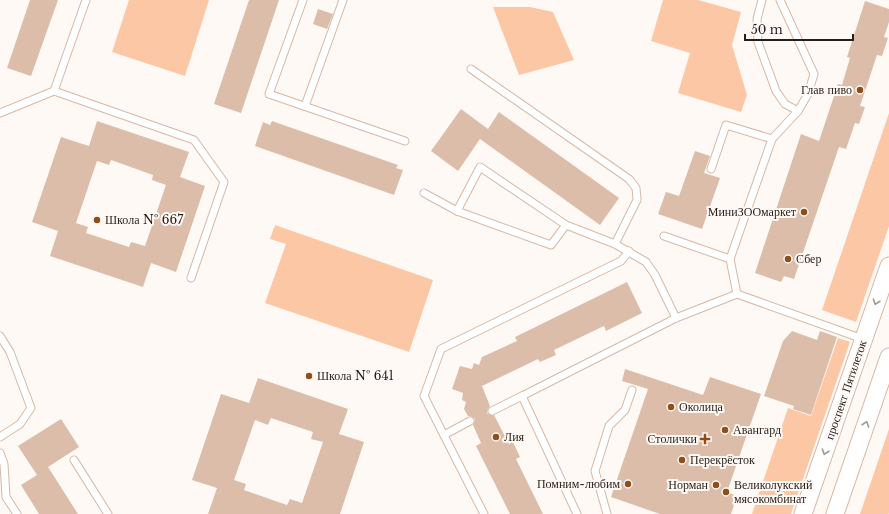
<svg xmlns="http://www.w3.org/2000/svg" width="889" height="514" font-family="'Libre Baskerville',serif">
  <rect width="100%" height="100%" fill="#fff9f5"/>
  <!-- green -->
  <g fill="#fcc7a4">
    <polygon points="129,0 209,0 185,76 112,52"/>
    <polygon points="663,0 698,0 741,12 732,45 747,95 741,112 678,93 690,53 651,41"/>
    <polygon points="493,7 530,7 553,12 574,60 519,75"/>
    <polygon points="889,113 889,226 856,322 822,310"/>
    <polygon points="275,225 433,280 409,352 265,303 286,244 270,239"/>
    <polygon points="838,338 850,342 791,514 752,514 788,408 811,416"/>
    <polygon points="889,429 889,513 888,514 860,514"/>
  </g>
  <!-- building -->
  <g fill="#dbbda9" fill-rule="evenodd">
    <polygon points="30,0 58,0 31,76 7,68"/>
    <polygon points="249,0 279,0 241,113 214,104"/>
    <polygon points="865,1 889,9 889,22 884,37 888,38 882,56 877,55 860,106 865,107 859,124 855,123 846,149 839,147 794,279 784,276 781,282 755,273 801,134 819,141 838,84 842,85 850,58 847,57"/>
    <polygon points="318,9 333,14 327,29 313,24"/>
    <polygon points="461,109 488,129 499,112 619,198 600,225 480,139 458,171 431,151"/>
    <path d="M97,121L189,152L180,177L205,186L176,272L151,263L143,287L50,256L58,231L32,222L61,137L89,146ZM111,160L153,175L152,180L166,185L145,246L131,242L129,247L86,233L88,227L76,223L97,161L109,165Z"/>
    <polygon points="272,121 398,165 396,168 403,170 394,195 255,146 263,122 270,125"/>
    <polygon points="695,151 710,156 704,173 720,178 702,229 658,214 666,192 679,196"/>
    <polygon points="627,282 642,313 606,331 604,326 554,350 556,355 540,362 538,359 482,386 490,406 488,409 487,413 490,415 494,415 509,444 513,442 520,457 516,459 543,514 510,514 476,446 481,443 473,425 475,419 472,417 468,416 464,409 466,402 462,400 463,393 452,389 460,366 472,369 474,363 479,365 482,357 517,341 515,337"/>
    <polygon points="792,331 817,340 820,331 837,337 811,415 793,409 794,406 764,396 783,341"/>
    <polygon points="625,369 703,395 710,377 761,394 727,492 737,496 731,514 660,514 611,497 648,389 622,381"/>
    <path d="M258,378L348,409L339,434L364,442L340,514H208L217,488L192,480L221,394L249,403ZM271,418L313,432L311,439L323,442L302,503L290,499L287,505L244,490L246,484L234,480L255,420L268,425Z"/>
    <polygon points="61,419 79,447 48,467 78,514 39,514 21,485 37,475 18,446"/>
  </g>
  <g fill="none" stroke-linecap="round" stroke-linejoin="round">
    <!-- service casing -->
    <g stroke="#d6b8a5" stroke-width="9">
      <g id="service">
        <polyline points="303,0 269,94 405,141"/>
        <polyline points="762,0 757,19 758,42 776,91 785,104 798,111"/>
        <polyline points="471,69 629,179 636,188 637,200 615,244"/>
        <polyline points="54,91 194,140 224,182 191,278"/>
        <polyline points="305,106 343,0"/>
        <polyline points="0,113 54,91 86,0"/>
        <polyline points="711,169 726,125 772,139"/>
        <polyline points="424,193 457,211"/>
        <polyline points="566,225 551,245 457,211 480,167 566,225 615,244 646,262 655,275 676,318"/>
        <polyline points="664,236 730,259"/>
        <polyline points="737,294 730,259 772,139 798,111 808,94 814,74 780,0"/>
        <polyline points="0,336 10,352 31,408 20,424 0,437"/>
        <polyline points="492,411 522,396"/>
        <polyline points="444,435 470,421"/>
        <polyline points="0,453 4,464 6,497 17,514"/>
        <polyline points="74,460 108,514"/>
        <polyline points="484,514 424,396 441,349 621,261 629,251"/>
        <polyline points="577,514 522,396 676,318 737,294 863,339"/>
        <polyline points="607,514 595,471 609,426 625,410 632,390"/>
      </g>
    </g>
    <!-- tertiary casing -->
    <g stroke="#d6b8a5" stroke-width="19">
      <g id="tertiary">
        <polyline points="803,514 889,266"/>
        <polyline points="835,514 889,357"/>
      </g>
    </g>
    <!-- service -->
    <use href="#service" stroke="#fff" stroke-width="7"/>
    <!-- tertiary -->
    <use href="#tertiary" stroke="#fff" stroke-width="17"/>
  </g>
  <!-- one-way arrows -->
  <defs><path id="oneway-chevron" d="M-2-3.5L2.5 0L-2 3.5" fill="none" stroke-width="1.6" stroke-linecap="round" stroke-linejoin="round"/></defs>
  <g stroke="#9f9a97">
    <use href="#oneway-chevron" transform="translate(876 302) rotate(109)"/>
    <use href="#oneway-chevron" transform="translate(866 424) rotate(-71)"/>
    <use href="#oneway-chevron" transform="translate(825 452) rotate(109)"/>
  </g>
  <!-- markers -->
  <g fill="#8f4e1a" stroke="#fff9f5" stroke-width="1.5">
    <circle cx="860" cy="90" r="4"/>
    <circle cx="804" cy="212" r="4"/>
    <circle cx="97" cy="220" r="4"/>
    <circle cx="788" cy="259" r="4"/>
    <circle cx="309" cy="376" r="4"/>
    <circle cx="671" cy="407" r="4"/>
    <circle cx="725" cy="430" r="4"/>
    <circle cx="496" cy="437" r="4"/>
    <path d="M703 433h4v4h4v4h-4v4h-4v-4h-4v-4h4z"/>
    <circle cx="682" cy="460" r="4"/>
    <circle cx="628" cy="484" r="4"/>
    <circle cx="716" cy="485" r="4"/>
    <circle cx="726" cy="492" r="4"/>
  </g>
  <g text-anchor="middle" stroke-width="4" stroke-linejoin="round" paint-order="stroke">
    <!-- poi labels -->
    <g font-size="12" fill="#291e17" stroke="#fff9f5" text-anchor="start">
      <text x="852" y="94" text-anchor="end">Глав пиво</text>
      <text x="796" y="216" text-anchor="end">МиниЗООмаркет</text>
      <text x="105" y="224">Школа № 667</text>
      <text x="796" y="263">Сбер</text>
      <text x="317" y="380">Школа № 641</text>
      <text x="679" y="411">Околица</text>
      <text x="733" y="434">Авангард</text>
      <text x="504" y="441">Лия</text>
      <text x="697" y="443" text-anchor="end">Столички</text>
      <text x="690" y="464">Перекрёсток</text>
      <text x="620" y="488" text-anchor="end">Помним-любим</text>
      <text x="708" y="489" text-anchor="end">Норман</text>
      <text x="734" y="489">Великолукский<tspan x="734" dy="14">мясокомбинат</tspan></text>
    </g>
    <!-- street labels -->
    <g font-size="12" fill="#291e17" stroke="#fff9f5">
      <text transform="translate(846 390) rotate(-71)" y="4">проспект Пятилеток</text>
    </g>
  </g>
  <!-- scale -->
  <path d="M745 34v6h108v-6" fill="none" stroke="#291e17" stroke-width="2"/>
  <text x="751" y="34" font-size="12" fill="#291e17" stroke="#fff9f5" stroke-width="3" paint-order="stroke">50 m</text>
</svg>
